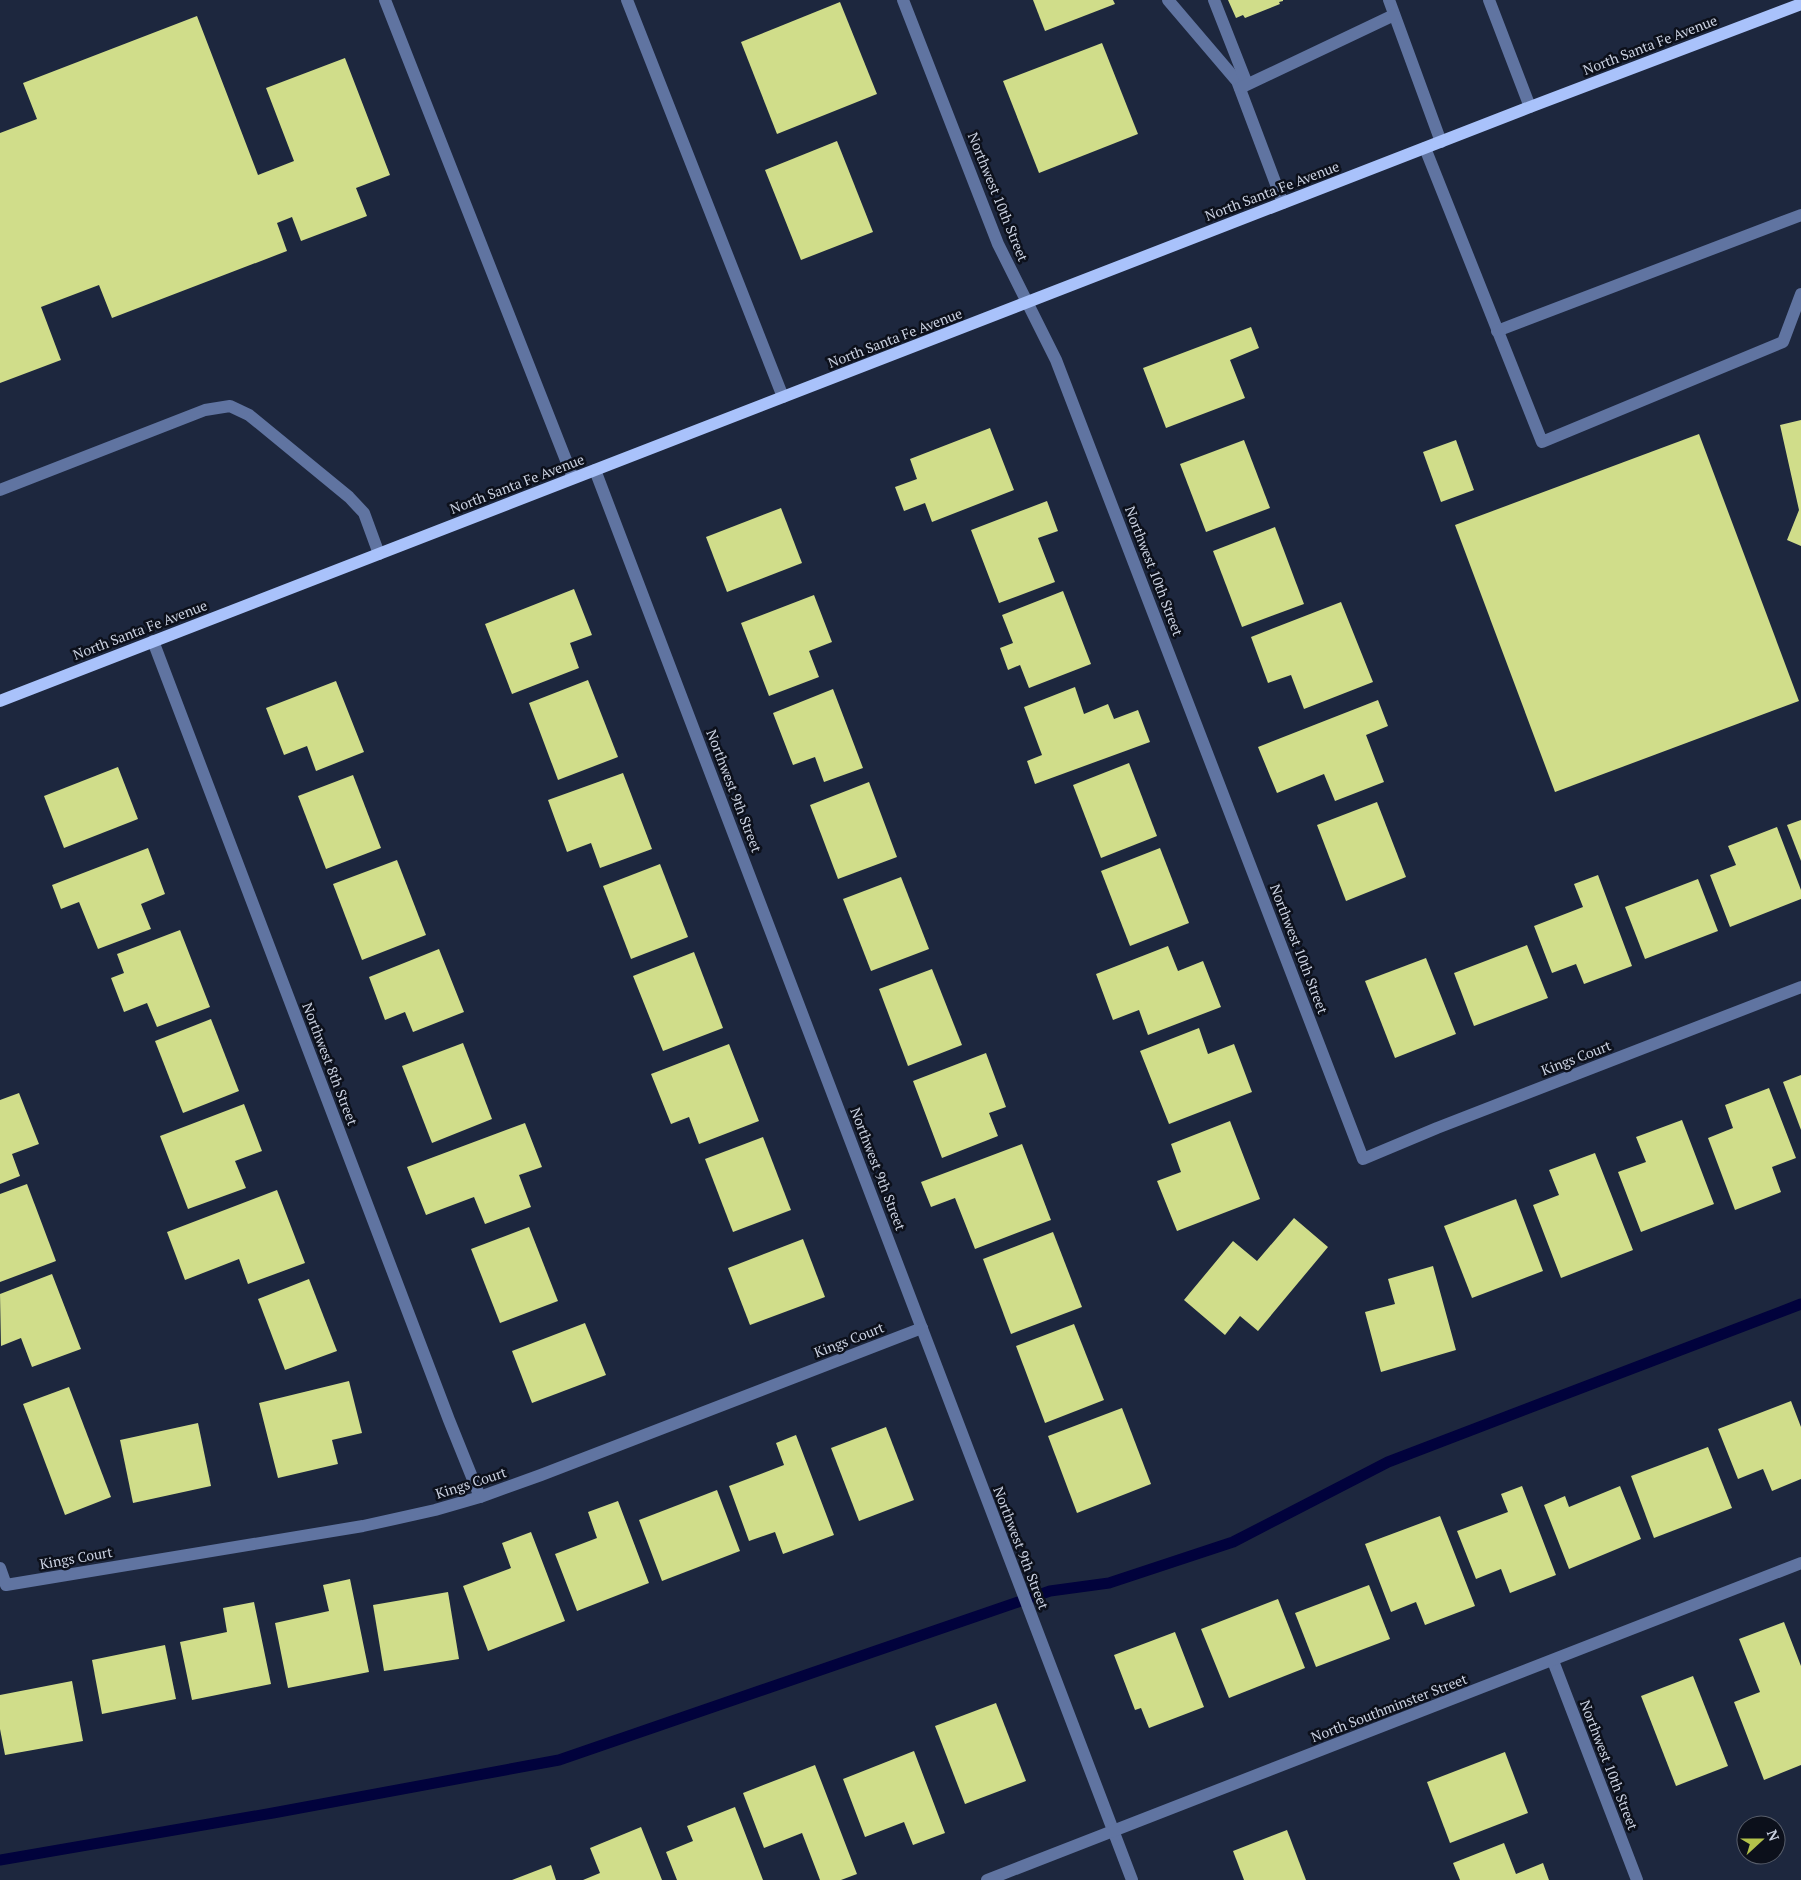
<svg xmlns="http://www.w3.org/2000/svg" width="1801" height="1880" font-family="'PT Serif',serif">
  <rect width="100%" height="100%" fill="#1d273e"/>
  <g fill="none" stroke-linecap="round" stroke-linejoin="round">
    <!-- stream -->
    <polyline stroke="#01023c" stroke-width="11" points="0,1860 273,1813 559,1760 1050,1591 1109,1583 1233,1542 1388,1462 1801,1304"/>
  </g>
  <!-- building -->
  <g fill="#d0dd8a">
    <polygon points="1033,0 1113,0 1115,4 1045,31"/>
    <polygon points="1228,0 1283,0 1283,1 1279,2 1280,4 1245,18 1243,15 1236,18"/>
    <polygon points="840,2 877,94 777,134 741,42"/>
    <polygon points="197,16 258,175 294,161 266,88 345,58 390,175 356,188 367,216 301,241 292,217 277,223 287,251 112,318 99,285 41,307 61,360 0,383 0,133 37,119 23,83"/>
    <polygon points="1102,43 1138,134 1039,173 1003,81"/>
    <polygon points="837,141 873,232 801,260 765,170"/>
    <polygon points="1251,327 1259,348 1230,360 1245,398 1166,428 1143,368"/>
    <polygon points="1801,420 1801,546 1787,540 1799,510 1780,425"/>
    <polygon points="990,428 1014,490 932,522 925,503 904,511 895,487 917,479 910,459"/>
    <polygon points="1699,434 1799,701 1555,792 1455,525"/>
    <polygon points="1244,440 1270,508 1206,532 1180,464"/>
    <polygon points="1456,440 1474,490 1441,502 1423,452"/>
    <polygon points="1047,501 1058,531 1038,538 1055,582 999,603 971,530"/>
    <polygon points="781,508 802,563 727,592 706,537"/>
    <polygon points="1275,527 1304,604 1242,627 1213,551"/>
    <polygon points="574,589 592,635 570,643 579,668 512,694 485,624"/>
    <polygon points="1063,591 1091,664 1029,688 1020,665 1008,670 1000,648 1013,643 1002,615"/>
    <polygon points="814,595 832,642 809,651 819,677 769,696 741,623"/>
    <polygon points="1341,602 1373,682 1304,709 1291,675 1268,683 1251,637"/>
    <polygon points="588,680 618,757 558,780 529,703"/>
    <polygon points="336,681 364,752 316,771 307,746 284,755 266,708"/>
    <polygon points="1075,687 1084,714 1108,704 1114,719 1138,710 1150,742 1035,784 1027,761 1042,755 1024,707"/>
    <polygon points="833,689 863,768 824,782 815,757 793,765 773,713"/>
    <polygon points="1378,700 1388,726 1366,735 1384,782 1335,801 1324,774 1277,793 1258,747"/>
    <polygon points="1129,763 1157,836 1101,858 1073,785"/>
    <polygon points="118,767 138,819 64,848 44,796"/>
    <polygon points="623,773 652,849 600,868 591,843 567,852 548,800"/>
    <polygon points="353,775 381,848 326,869 298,796"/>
    <polygon points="869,782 897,857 838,879 810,805"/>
    <polygon points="1377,802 1406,877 1346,901 1317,825"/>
    <polygon points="1801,820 1801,861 1787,825"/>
    <polygon points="1777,827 1801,890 1801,899 1730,927 1710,875 1736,865 1728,846"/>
    <polygon points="148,848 165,894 141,904 151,929 98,949 79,902 61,909 52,885"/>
    <polygon points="1160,848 1189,923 1130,946 1101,871"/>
    <polygon points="397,860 426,935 362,960 333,884"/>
    <polygon points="660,864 688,937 631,959 603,886"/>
    <polygon points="1598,875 1632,966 1584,984 1576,964 1552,973 1534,926 1583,907 1574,884"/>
    <polygon points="901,877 929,949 871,971 843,899"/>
    <polygon points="1698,879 1718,931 1645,959 1625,907"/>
    <polygon points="180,930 210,1007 157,1027 147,1003 124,1012 111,978 124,973 117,954"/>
    <polygon points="1527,945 1548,998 1474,1026 1454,973"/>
    <polygon points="1168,946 1178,971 1203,961 1221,1007 1148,1035 1139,1010 1113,1020 1096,974"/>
    <polygon points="439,949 464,1012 413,1032 405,1012 385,1020 369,977"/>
    <polygon points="694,952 723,1028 663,1051 633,976"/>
    <polygon points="1426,958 1456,1034 1395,1058 1365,981"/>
    <polygon points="932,969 962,1045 908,1066 879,989"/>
    <polygon points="211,1019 239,1091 183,1113 155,1041"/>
    <polygon points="1199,1028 1208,1054 1234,1044 1252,1092 1169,1124 1140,1051"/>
    <polygon points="463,1043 492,1119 432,1143 402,1066"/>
    <polygon points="729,1044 759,1121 699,1144 689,1117 671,1124 651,1074"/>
    <polygon points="986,1053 1006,1107 989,1113 998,1136 942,1158 913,1081"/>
    <polygon points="1801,1075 1801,1130 1783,1082"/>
    <polygon points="1769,1088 1796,1158 1772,1167 1781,1192 1735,1210 1708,1138 1733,1128 1725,1105"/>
    <polygon points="19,1093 39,1144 12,1154 20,1176 0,1184 0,1100"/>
    <polygon points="244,1104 262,1151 235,1161 246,1188 188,1209 160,1136"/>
    <polygon points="1682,1120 1714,1204 1641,1232 1618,1172 1646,1162 1636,1137"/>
    <polygon points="1230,1121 1260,1199 1177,1231 1157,1181 1181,1172 1171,1144"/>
    <polygon points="525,1123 542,1167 519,1175 531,1207 485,1224 474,1197 426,1215 407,1167"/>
    <polygon points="763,1137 791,1210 733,1232 705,1159"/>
    <polygon points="1022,1144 1051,1220 975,1249 955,1198 931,1207 921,1182"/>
    <polygon points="1595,1153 1633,1250 1561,1278 1533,1205 1559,1195 1549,1170"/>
    <polygon points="27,1184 56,1261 0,1282 0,1194"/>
    <polygon points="277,1190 305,1263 248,1284 239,1259 185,1280 167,1232"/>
    <polygon points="1516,1199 1543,1271 1472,1298 1444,1226"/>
    <polygon points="1294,1218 1328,1247 1258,1331 1240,1316 1225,1335 1184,1300 1233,1241 1257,1261"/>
    <polygon points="529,1227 558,1301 500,1323 471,1249"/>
    <polygon points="1053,1232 1082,1307 1011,1334 983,1259"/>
    <polygon points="803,1239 825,1297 750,1325 728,1268"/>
    <polygon points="1433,1266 1456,1350 1381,1372 1365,1312 1395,1304 1388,1279"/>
    <polygon points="52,1274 81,1349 32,1367 21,1338 1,1346 0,1294"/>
    <polygon points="309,1279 337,1351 285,1370 258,1299"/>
    <polygon points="585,1323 606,1375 532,1403 512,1351"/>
    <polygon points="1074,1324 1104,1400 1045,1423 1016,1346"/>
    <polygon points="349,1381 362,1433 332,1440 338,1464 278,1478 259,1403"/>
    <polygon points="69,1387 111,1497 65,1515 23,1404"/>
    <polygon points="1791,1401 1801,1427 1801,1479 1772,1491 1763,1469 1738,1479 1718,1429"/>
    <polygon points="1122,1408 1151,1484 1077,1513 1048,1436"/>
    <polygon points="198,1423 211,1486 133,1503 120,1440"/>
    <polygon points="886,1427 914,1500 859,1521 831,1448"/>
    <polygon points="796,1435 834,1535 783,1554 775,1532 749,1541 729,1486 784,1465 776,1443"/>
    <polygon points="1708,1447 1732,1508 1654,1538 1631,1476"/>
    <polygon points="1522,1486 1556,1575 1510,1593 1501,1569 1476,1579 1457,1531 1508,1512 1501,1494"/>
    <polygon points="1620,1486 1641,1539 1569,1569 1544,1505 1565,1496 1569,1507"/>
    <polygon points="717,1490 740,1551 662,1581 639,1520"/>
    <polygon points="618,1501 649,1583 577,1611 555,1554 597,1538 588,1512"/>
    <polygon points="1440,1516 1475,1606 1425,1625 1416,1602 1391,1612 1365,1544"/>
    <polygon points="531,1532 565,1621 488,1651 463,1586 511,1568 502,1543"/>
    <polygon points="350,1579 369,1672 288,1688 275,1623 329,1611 323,1585"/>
    <polygon points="1369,1585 1390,1639 1316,1667 1295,1613"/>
    <polygon points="448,1592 459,1659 384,1671 373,1605"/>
    <polygon points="1278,1599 1305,1668 1229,1698 1201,1629"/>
    <polygon points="254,1602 271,1684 192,1700 180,1642 227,1632 223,1608"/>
    <polygon points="1784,1622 1801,1666 1801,1765 1764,1780 1734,1702 1760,1692 1739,1639"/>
    <polygon points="1175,1632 1204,1707 1149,1728 1141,1708 1135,1710 1114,1655"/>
    <polygon points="165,1645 176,1699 102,1714 92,1660"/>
    <polygon points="1693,1676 1728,1766 1676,1786 1641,1696"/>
    <polygon points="72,1681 83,1741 5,1755 0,1729 0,1695"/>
    <polygon points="996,1703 1026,1781 965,1804 935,1726"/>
    <polygon points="914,1751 945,1833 913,1845 904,1822 865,1837 843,1779"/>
    <polygon points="1505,1752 1528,1813 1450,1843 1427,1782"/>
    <polygon points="815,1765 857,1874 841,1880 820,1880 802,1833 764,1848 743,1793"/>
    <polygon points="735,1807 763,1880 677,1880 666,1852 693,1841 687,1826"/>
    <polygon points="641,1827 662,1880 583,1880 600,1873 590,1848"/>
    <polygon points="1287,1830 1306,1880 1244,1880 1233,1851"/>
    <polygon points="1504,1843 1516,1874 1543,1863 1549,1880 1460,1880 1453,1863"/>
    <polygon points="551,1865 556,1880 512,1880"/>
  </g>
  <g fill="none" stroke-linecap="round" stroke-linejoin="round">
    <!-- minor -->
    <g stroke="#6074a1" stroke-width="12">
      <polyline points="385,0 573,478"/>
      <polyline points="627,0 783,397"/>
      <polyline points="903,0 998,244 1056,360 1363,1159 1437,1128 1801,987"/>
      <polyline points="1168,0 1237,81 1283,203"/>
      <polyline points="1214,0 1247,84"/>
      <polyline points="1389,0 1441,142"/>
      <polyline points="1489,0 1530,107"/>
      <polyline points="1240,88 1394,15"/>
      <polyline points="1425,148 1542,442 1783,342 1801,294"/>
      <polyline points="1497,331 1801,215"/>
      <polyline points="595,470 1132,1880"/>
      <polyline points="0,490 205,410 230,406 249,415 349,497 364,513 379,554"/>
      <polyline points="153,641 449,1420 480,1497"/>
      <polyline points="0,1568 6,1585 363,1526 435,1510 480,1497 541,1475 922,1328"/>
      <polyline points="1553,1661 1637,1880"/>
      <polyline points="987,1880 1801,1563"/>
    </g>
    <!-- major -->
    <polyline stroke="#a9c2fb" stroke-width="12" points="0,701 1530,107 1801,4"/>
  </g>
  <g text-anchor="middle" stroke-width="5" stroke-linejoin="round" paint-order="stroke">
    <!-- street labels -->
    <g font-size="14" fill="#cbd2e2" stroke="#0c101b">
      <text transform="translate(1650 45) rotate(-21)" y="5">North Santa Fe Avenue</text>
      <text transform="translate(1272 191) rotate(-21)" y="5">North Santa Fe Avenue</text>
      <text transform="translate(998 197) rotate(68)" y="5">Northwest 10th Street</text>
      <text transform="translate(895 338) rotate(-21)" y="5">North Santa Fe Avenue</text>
      <text transform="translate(517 484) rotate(-21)" y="5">North Santa Fe Avenue</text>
      <text transform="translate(1154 571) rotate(69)" y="5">Northwest 10th Street</text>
      <text transform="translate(140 630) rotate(-21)" y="5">North Santa Fe Avenue</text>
      <text transform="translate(734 791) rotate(69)" y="5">Northwest 9th Street</text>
      <text transform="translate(1299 949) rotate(69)" y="5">Northwest 10th Street</text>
      <text transform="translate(1576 1058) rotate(-21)" y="5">Kings Court</text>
      <text transform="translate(330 1064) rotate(69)" y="5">Northwest 8th Street</text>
      <text transform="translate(878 1169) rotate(69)" y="5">Northwest 9th Street</text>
      <text transform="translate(849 1340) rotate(-21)" y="5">Kings Court</text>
      <text transform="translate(471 1483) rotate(-18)" y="5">Kings Court</text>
      <text transform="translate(1021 1548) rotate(69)" y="5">Northwest 9th Street</text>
      <text transform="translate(76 1558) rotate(-10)" y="5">Kings Court</text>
      <text transform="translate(1389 1708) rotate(-21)" y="5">North Southminster Street</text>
      <text transform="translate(1609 1765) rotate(69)" y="5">Northwest 10th Street</text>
    </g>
  </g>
  <!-- north arrow -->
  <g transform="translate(1761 1840) rotate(69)"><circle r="24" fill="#0c101b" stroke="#585e6b"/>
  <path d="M0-4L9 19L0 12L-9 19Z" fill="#b3c24b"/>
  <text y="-8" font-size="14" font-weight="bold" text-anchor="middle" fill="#cbd2e2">N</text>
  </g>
</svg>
